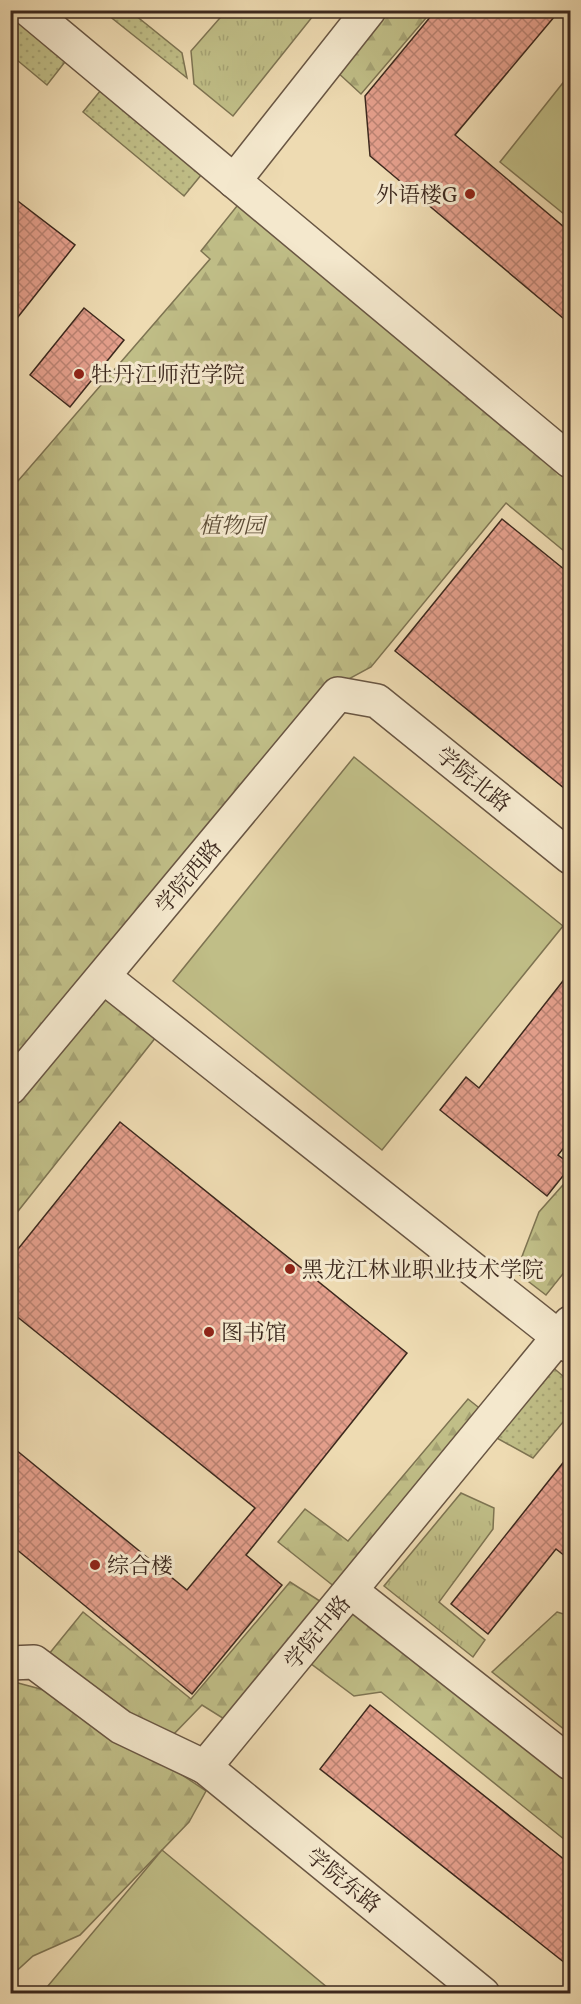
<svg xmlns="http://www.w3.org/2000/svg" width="581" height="2004" font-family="Vollkorn,'Noto Serif SC',serif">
  <defs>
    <pattern id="grass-dots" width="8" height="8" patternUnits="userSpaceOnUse" patternTransform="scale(1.5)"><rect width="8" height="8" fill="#c0be87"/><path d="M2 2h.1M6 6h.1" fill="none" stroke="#a6a374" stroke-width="1.8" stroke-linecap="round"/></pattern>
    <pattern id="forest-firs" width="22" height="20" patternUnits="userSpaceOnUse" patternTransform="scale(1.5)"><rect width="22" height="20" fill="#c0be87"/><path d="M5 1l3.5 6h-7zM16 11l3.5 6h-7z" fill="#a6a374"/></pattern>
    <pattern id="park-tufts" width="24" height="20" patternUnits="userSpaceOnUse" patternTransform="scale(1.5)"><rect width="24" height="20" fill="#c0be87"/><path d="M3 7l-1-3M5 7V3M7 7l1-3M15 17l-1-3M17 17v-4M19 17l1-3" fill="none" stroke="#a6a374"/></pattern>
    <pattern id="building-cross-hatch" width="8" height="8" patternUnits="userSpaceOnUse" patternTransform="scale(1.5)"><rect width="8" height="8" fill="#e49f8c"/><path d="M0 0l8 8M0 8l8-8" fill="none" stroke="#ba8272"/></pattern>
  </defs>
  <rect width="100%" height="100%" fill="#eedbb2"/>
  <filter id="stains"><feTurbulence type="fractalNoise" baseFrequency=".00333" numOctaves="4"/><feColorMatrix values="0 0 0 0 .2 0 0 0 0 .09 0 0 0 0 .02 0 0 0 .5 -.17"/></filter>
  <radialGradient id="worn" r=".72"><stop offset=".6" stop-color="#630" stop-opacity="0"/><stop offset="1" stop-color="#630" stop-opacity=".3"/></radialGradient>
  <!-- grass -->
  <g fill="url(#grass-dots)" stroke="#7e7452" stroke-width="1.5">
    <polygon points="103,11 130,11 182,53 187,78"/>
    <polygon points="17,17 68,58 47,85 11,55 10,25"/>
    <polygon points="105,85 206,169 184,196 83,112"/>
    <polygon points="550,1365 570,1382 570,1418 563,1422 533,1458 495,1437"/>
  </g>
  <!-- forest -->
  <g fill="url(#forest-firs)" stroke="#7e7452" stroke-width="1.5">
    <polygon points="386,11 432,11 361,94 336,71"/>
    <polygon points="241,201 570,473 570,556 506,503 371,667 343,682 11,1064 11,489 210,259 201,251"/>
    <polygon points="103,995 156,1037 11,1220 11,1108"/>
    <polygon points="570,1177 570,1265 546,1295 516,1272 539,1212"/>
    <polygon points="468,1399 487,1414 340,1591 278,1542 305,1509 348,1541"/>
    <polygon points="290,1582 326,1605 229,1722 202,1705 169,1739 125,1718 49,1654 83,1612 191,1699"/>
    <polygon points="356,1606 570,1782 570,1844 381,1692 354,1696 310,1663"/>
    <polygon points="557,1612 570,1616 570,1734 492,1672"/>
    <polygon points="18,1683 63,1695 206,1791 189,1822 80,1935 33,1956 11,1976 10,1684"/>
  </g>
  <!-- park -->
  <g fill="url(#park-tufts)" stroke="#7e7452" stroke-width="1.5">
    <polygon points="249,10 317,11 233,116 194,84 191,51 226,11 241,13"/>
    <polygon points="461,1493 494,1508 493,1529 439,1602 485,1640 473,1657 384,1586"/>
  </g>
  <!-- pitch -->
  <g fill="#c0be87" stroke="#7e7452" stroke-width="1.5">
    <polygon points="570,74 570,219 500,162"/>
    <polygon points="354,757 563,926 382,1150 173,981"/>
    <polygon points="162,1850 334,1993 42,1993"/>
  </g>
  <!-- building -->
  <g fill="url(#building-cross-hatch)" stroke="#3d291e" stroke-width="1.5">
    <polygon points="436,10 560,10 455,135 570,232 570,324 370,156 365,96"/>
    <polygon points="10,195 75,245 10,327"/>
    <polygon points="84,308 124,340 70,407 30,375"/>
    <polygon points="502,519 570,574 570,793 395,651"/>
    <polygon points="570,972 570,1140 558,1155 570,1164 570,1167 547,1196 440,1110 466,1077 479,1088"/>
    <polygon points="120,1122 407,1353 246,1555 282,1585 192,1694 10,1544 10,1445 187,1590 255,1508 10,1311 10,1259"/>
    <polygon points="570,1454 570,1560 556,1549 488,1634 451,1604"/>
    <polygon points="370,1705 570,1864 570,1967 320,1769"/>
  </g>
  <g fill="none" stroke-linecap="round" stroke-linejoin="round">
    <!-- minor casing -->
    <g stroke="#695643" stroke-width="36">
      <g id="minor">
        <polyline points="29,10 570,461"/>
        <polyline points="234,181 369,10"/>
        <polyline points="104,977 570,1346"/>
        <polyline points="10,1088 338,694 377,701 570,857"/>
        <polyline points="351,1591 570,1763"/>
        <polyline points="10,1663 34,1662 121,1727 205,1767 570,1323"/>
        <polyline points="205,1767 483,1994"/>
      </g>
    </g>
    <!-- minor -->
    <use href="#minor" stroke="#f4e8cd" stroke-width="33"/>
  </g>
  <!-- markers -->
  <g fill="#8f2418" stroke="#f4e8cd" stroke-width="2">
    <circle cx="470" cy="194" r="6"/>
    <circle cx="79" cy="374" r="6"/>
    <circle cx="290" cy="1269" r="6"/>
    <circle cx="209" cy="1332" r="6"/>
    <circle cx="95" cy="1565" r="6"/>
  </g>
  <g text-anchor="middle" stroke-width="6" stroke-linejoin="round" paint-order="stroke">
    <!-- poi labels -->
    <g font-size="22" fill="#3d291e" stroke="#f4e8cd" text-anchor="start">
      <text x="458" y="202" text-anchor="end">外语楼G</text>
      <text x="91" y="382">牡丹江师范学院</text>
      <text x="302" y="1277">黑龙江林业职业技术学院</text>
      <text x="221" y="1340">图书馆</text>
      <text x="107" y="1573">综合楼</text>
    </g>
    <!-- park labels -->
    <g font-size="22" font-style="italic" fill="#5e4e38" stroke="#f4e8cd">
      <text x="232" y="533">植物园</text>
    </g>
    <!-- street labels -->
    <g font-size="22" fill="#3d291e" stroke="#f4e8cd">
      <text transform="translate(474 779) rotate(39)" y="8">学院北路</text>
      <text transform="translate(188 876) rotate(-50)" y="8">学院西路</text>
      <text transform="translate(317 1632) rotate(-50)" y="8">学院中路</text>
      <text transform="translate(344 1880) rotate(39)" y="8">学院东路</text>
    </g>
  </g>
  <!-- margin -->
  <rect width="581" height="2004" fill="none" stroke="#eedbb2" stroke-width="36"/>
  <rect x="12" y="12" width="557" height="1980" fill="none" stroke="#3d291e" stroke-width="3"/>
  <rect x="18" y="18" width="545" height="1968" fill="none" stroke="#3d291e" stroke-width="1.5"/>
  <rect width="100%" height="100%" filter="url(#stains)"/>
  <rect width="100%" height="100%" fill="url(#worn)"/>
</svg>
